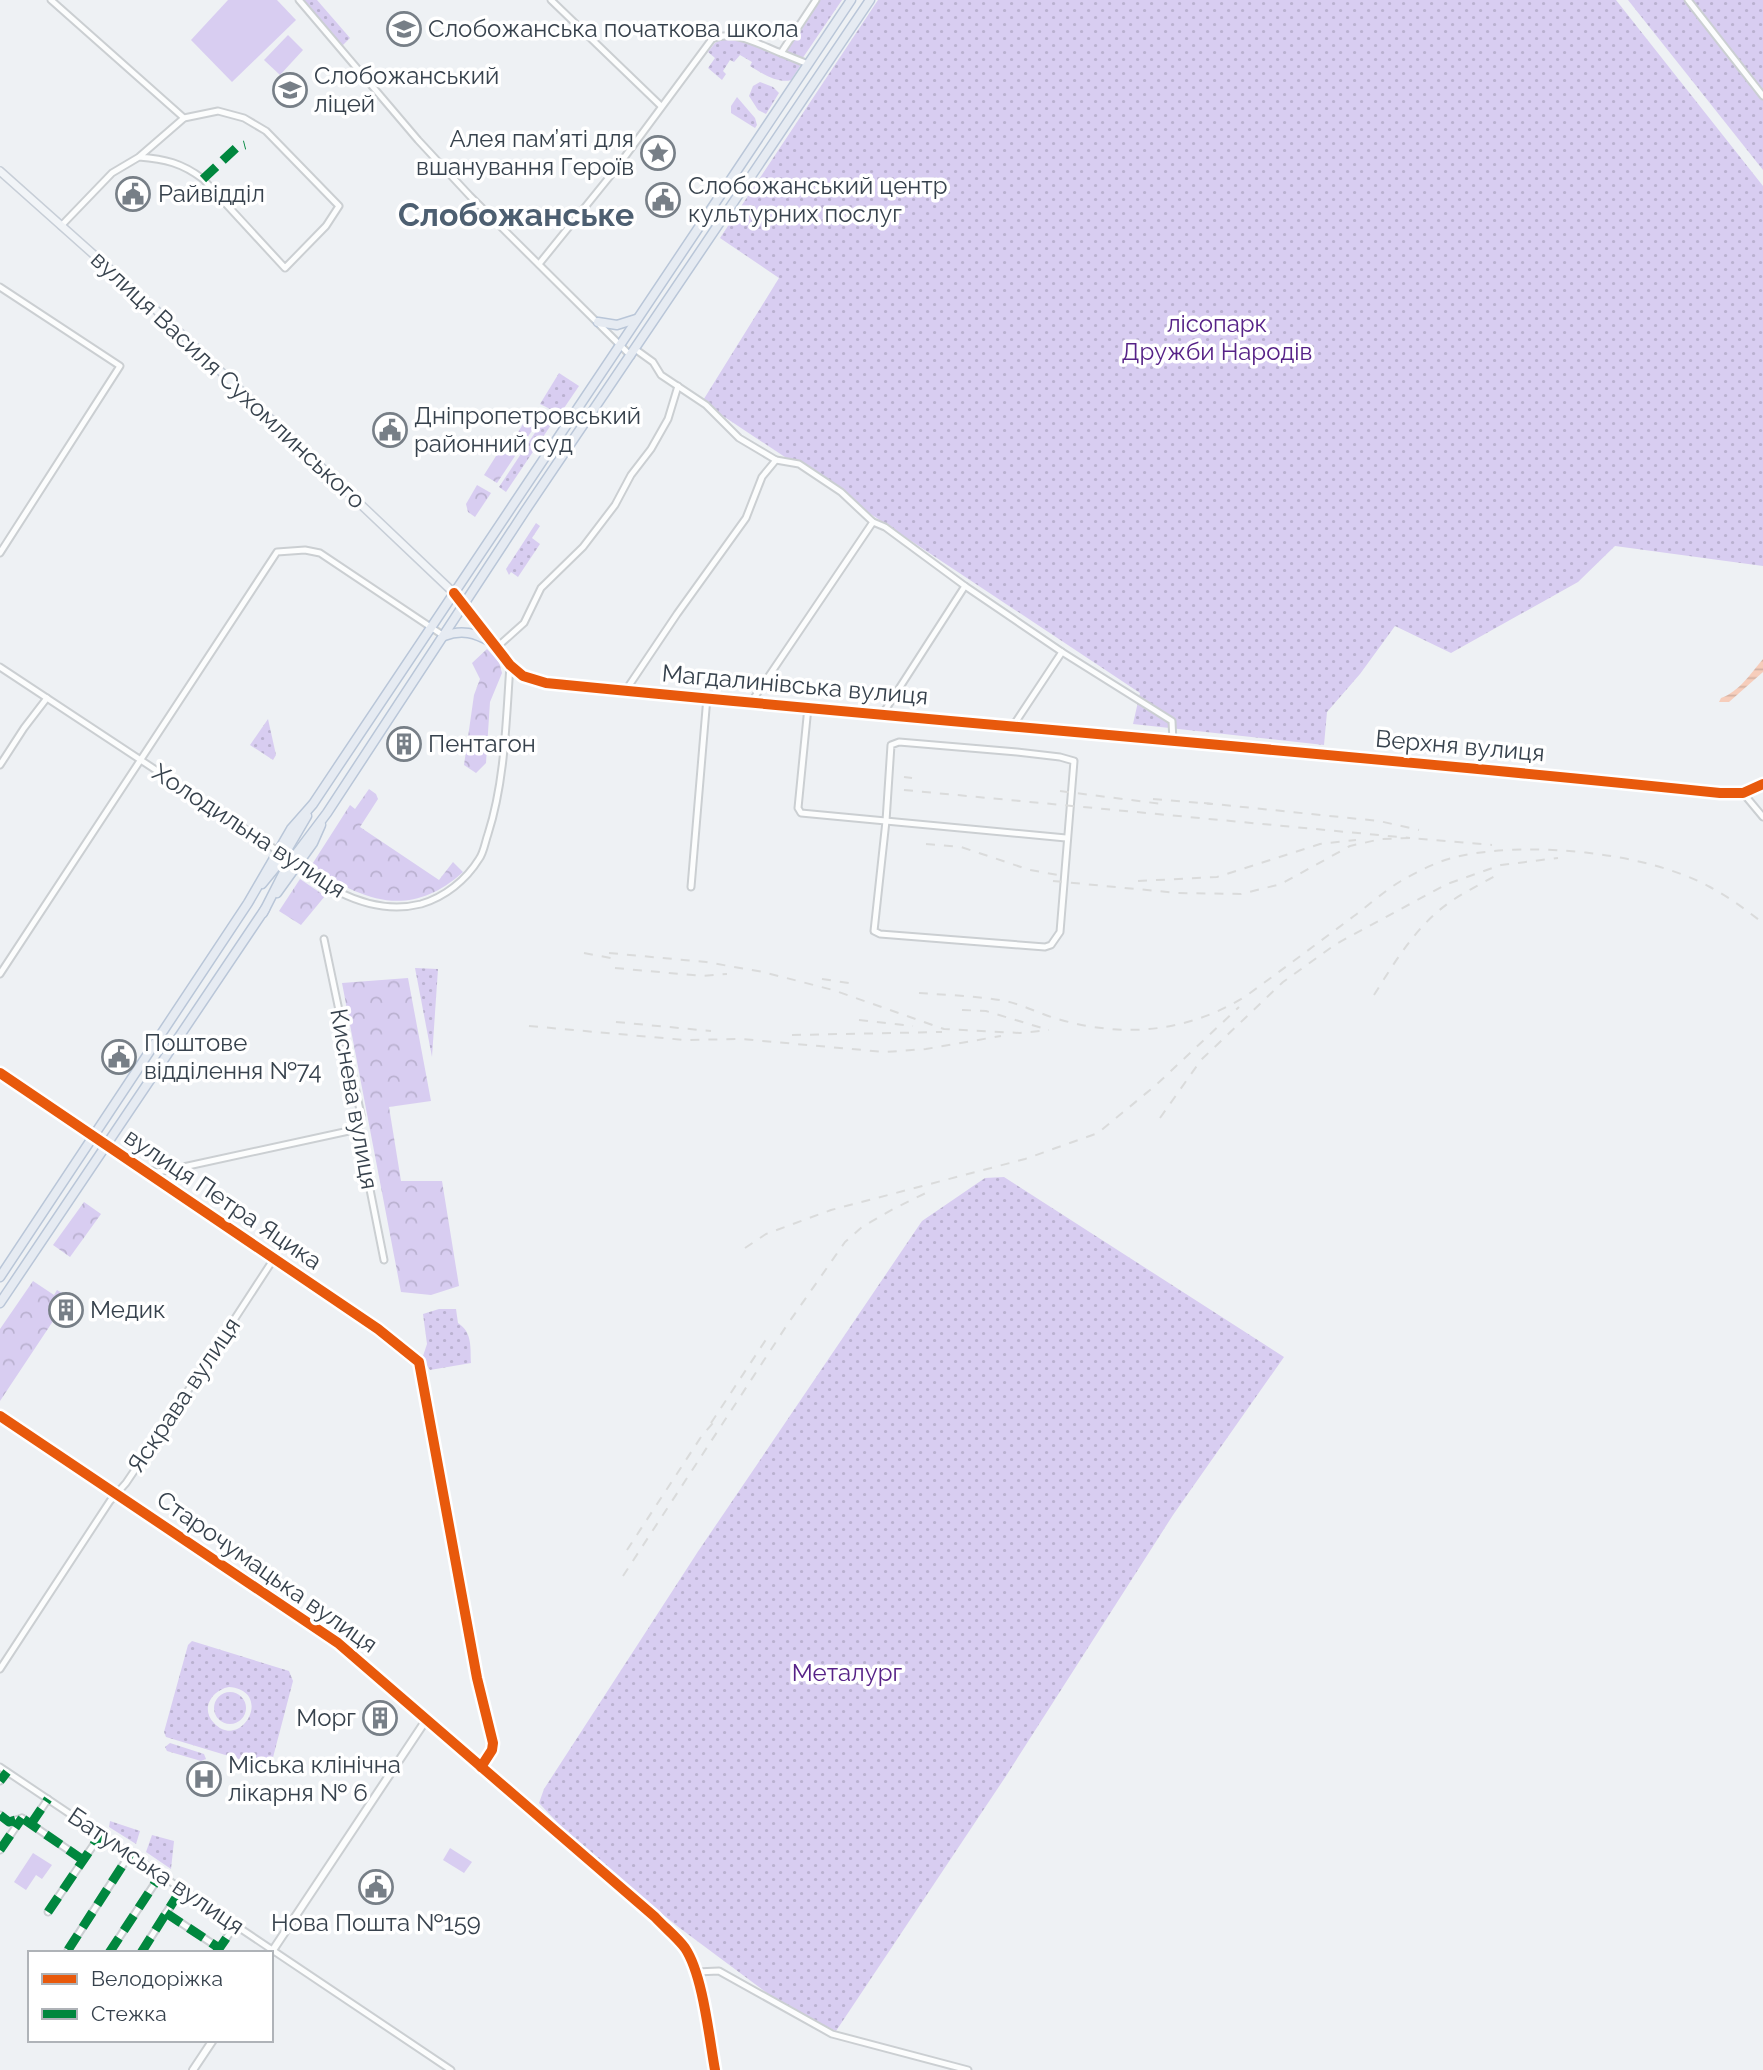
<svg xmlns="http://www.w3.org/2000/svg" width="1763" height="2070" font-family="Raleway,sans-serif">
  <defs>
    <pattern id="green-dots" width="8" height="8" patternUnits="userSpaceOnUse" patternTransform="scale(1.75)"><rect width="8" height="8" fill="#d8cdf1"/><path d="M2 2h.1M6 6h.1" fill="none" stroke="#bab1d0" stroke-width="1.8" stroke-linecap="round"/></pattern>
    <pattern id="forest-crowns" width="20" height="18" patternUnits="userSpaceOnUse" patternTransform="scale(1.75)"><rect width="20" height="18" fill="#d8cdf1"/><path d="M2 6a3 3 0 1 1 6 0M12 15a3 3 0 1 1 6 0" fill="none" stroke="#bab1d0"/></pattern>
    <pattern id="water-rules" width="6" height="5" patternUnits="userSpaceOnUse" patternTransform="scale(1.75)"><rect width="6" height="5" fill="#f6cdbb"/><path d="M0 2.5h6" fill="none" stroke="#d4b1a2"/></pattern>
  </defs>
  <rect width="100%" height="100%" fill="#eef1f4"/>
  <!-- green -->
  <g fill="url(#green-dots)" fill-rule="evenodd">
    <polygon points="303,0 317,0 350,38 342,46"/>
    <polygon points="820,0 842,0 802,59 786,53 785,50 789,41 795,40"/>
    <polygon points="878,0 1616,0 1763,186 1763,566 1615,546 1578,582 1451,653 1395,626 1360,674 1327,712 1324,745 1133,724 1140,693 702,402 779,278 720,238"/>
    <polygon points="1628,0 1763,0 1763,170"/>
    <path d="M725,38L736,39L798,62L800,66L791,80C779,84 761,73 750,66L752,62L740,55L734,62L730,60L723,71L726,74L722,80L708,68L715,58L708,52L715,43Z"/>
    <polygon points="760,82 773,87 779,93 766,114 758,110 749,96 753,86"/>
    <polygon points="737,97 755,118 757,125 755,128 731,113 731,106"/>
    <polygon points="559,373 579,386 560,414 540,404"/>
    <polygon points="546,416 553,422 506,492 499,487"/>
    <polygon points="536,523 540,526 532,538 540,544 518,577 511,572 509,575 506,569"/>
    <polygon points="268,719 276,755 273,760 250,745"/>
    <polygon points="415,968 438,969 432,1057"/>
    <polygon points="1004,1177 1284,1357 1173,1515 1006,1776 836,2031 783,2005 681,1929 588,1855 539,1803 544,1789 697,1553 922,1221 985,1178"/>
    <path d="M439,1309H456L458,1323C473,1333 470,1348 471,1363L430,1370L422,1359L427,1344L423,1314Z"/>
    <path d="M192,1641L289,1671L293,1681L271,1765L268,1768L166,1737L164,1732L188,1645ZM229,1687C275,1691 241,1752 214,1723C200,1709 212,1690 229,1687Z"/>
    <circle cx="230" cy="1708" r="16"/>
    <polygon points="170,1743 204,1754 206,1759 201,1761 167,1751 165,1747"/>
    <polygon points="110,1821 140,1831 136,1844 109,1827"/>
    <polygon points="152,1835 174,1841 171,1869 146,1852"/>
  </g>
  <!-- forest -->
  <g fill="url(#forest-crowns)">
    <polygon points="533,408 543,414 497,483 484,475 496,456 503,453 510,456 510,445"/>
    <polygon points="477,485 491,493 475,517 468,512 466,504"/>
    <polygon points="487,649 499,662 502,673 490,702 486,763 476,773 464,765 474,695 480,679 472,663"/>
    <path d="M369,789L376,794L378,799L360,827L439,880L453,862L463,872C410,920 363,901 311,866L350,805L355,809Z"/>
    <polygon points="300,879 325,896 301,925 279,911"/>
    <polygon points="408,978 431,1101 389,1107 401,1181 442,1181 459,1286 431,1295 401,1292 342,983"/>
    <polygon points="84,1202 101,1214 70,1257 53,1245"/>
    <polygon points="33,1281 54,1295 57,1290 69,1297 0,1401 0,1329"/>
  </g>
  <!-- pitch -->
  <g fill="#d8cdf1">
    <polygon points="228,0 277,0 296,20 232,82 191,40"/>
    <polygon points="288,35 303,50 280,75 264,60"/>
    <polygon points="450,1848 472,1862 464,1873 443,1860"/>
    <polygon points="33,1853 52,1865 42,1879 36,1875 26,1890 14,1882"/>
  </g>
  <!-- water -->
  <path fill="url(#water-rules)" d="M1763,659V672L1729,702H1719L1721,698C1739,692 1751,673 1763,659Z"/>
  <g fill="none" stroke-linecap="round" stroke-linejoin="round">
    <!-- minor casing -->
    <g stroke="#cbcfd2" stroke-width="9">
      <g id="minor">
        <polyline points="51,0 184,118"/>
        <polyline points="299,0 418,140 470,196 631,356"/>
        <polyline points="551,0 661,106"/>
        <polyline points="1688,0 1763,96"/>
        <polyline points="781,53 808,64"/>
        <path d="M61,226L112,173L139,157L184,118L218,111L244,118L266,131L339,206L326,226L285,268L203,179C182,163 165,159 139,157"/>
        <path d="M539,264L615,170L712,39C734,29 760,45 781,53L816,0"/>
        <polyline points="0,287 120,366 0,553"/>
        <polyline points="635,349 653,362 661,375 706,405 739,438 776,460 799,464 841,492 873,522 885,527 965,586 1062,652 1172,721 1173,742"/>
        <polyline points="496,648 524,623 541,588 583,547 615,505 631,475 651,449 668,419 678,386"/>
        <polyline points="0,667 236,823"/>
        <polyline points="626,690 677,614 746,518 762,477 776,460"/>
        <polyline points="752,701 873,522"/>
        <polyline points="808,707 798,808 801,813 1066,838"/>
        <polyline points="882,715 965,586"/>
        <polyline points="1013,726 1062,652"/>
        <polygon points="899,742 1017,752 1060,757 1074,761 1060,932 1051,945 1045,947 880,934 874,931 886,821 891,745"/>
        <polyline points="0,765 24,728 47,698"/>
        <polyline points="1743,793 1763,817"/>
        <polyline points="691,887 707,697"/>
        <path d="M339,892C365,905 393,911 421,904C445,897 466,880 479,859C484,852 485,842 488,834C505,781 506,721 510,665"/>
        <polyline points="324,939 361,1115 358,1129 384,1260"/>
        <polyline points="0,974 277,552 305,550 320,553 444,636"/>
        <polyline points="143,1169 157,1172 174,1169 358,1129"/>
        <polyline points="419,1362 477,1678 493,1743 492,1750 481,1767"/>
        <polyline points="0,1669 110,1501 126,1483 176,1409 273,1260"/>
        <polyline points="0,1767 451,2070"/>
        <polyline points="0,1781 7,1772"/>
        <polyline points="0,1815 9,1822 22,1818 83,1860"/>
        <polyline points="31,1824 48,1799"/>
        <polyline points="0,1850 22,1818"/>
        <polyline points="48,1912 101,1834"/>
        <polyline points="166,1913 219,1948"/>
        <polyline points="68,1950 130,1854"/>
        <polyline points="109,1953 161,1874"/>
        <polyline points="141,1953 182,1888"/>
        <polyline points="216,1953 236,1924"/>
        <polyline points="696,1972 719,1971 832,2034 968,2070"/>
      </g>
    </g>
    <!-- tertiary casing -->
    <g stroke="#cbcfd2" stroke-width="10">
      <g id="tertiary">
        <path d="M454,593L510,665L523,676L546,683C937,722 1329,752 1720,793H1743L1763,784"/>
        <polyline points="0,1073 378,1329 419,1362"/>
        <path d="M0,1416L338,1643L655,1917C664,1927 677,1937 685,1948C703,1975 709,2037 715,2070"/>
        <polyline points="271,1953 426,1720"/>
        <polyline points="193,2070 213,2040"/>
      </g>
    </g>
    <!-- secondary casing -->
    <g stroke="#c7ced7" stroke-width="10">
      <polyline id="secondary" points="0,171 157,311 454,593"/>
    </g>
    <!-- primary casing -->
    <g stroke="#b9c6d8" stroke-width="11">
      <g id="primary">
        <polyline points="598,322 617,325 636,319"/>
        <path d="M444,636C462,629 475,633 491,642"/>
        <polyline points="262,884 280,862 307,816"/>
        <polyline points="277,893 313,843 321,825"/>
        <polyline points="263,913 287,866 327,813 525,511 870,0"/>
        <polyline points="0,1277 248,903 291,829 313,804 337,768 851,0"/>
        <polyline points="0,1303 265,909"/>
      </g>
    </g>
    <!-- minor -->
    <use href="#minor" stroke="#fcfdfd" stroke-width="5"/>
    <!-- tertiary -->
    <use href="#tertiary" stroke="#fcfdfd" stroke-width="6"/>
    <!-- secondary -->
    <use href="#secondary" stroke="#f1f4f7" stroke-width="7"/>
    <!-- primary -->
    <use href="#primary" stroke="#e6ebf2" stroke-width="8"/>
    <!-- rail -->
    <g stroke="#dadbdb" stroke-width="2" stroke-dasharray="9 9" stroke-linecap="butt">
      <polyline points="904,777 912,778"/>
      <polyline points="904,790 1410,838"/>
      <polyline points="1060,791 1162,804"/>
      <polyline points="1153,799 1212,804"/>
      <polyline points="1204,803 1379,821 1419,830"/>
      <polyline points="926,844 961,847 1030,870 1064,876"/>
      <polyline points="1053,881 1178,893 1241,894 1281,884 1350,846 1381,839 1410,838 1492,845"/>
      <polyline points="1138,881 1217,877 1320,844 1356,840"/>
      <polyline points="584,953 616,959"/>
      <polyline points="609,953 706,962 763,972 833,990 944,1029 1020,1033 1049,1030"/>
      <polyline points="615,968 703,976 727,974"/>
      <polyline points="822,979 855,984"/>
      <path d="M919,993C947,995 977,996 1005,1001C1024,1005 1042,1015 1061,1020C1127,1038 1188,1032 1246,996C1283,969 1318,943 1354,916C1369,905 1384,891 1401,881C1418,871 1440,860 1460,856C1531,841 1646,852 1710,887C1729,897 1746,910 1763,923"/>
      <path d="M1374,995C1396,960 1418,923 1453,900C1468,890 1485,882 1500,873"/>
      <polyline points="962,1010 986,1011 1042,1028"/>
      <polyline points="859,1020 913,1026"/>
      <polyline points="616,1022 711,1031"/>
      <polyline points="529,1026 685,1040 741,1039 885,1052 926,1049 1001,1036"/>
      <polyline points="792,1035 942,1032"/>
      <polyline points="1160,1118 1201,1060 1283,982 1336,944 1447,884 1501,865 1558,858"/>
      <polyline points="745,1248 766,1234 831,1210 1025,1159 1098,1133 1156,1085 1239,1007"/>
      <polyline points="711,1423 767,1338"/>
      <polyline points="627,1550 701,1437 718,1417"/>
      <polyline points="623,1576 787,1325 845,1242 862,1227 893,1209 930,1191"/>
    </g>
    <!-- minor-bridge casing -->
    <g stroke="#cbcfd2" stroke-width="9" stroke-linecap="butt">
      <polyline id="minor-bridge" points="236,823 339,892"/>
    </g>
    <!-- minor-bridge -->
    <use href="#minor-bridge" stroke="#fcfdfd" stroke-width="5"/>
    <!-- quiet -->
    <g stroke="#00873e" stroke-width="9" stroke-dasharray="18 9" stroke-linecap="butt">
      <polyline points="203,179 237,147 245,145"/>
      <polyline points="0,1781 7,1772"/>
      <polyline points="0,1815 9,1822 22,1818 83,1860"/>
      <polyline points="31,1824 48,1799"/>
      <polyline points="0,1850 22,1818"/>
      <polyline points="48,1912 101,1834"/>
      <polyline points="166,1913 219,1948"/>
      <polyline points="68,1950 130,1854"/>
      <polyline points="109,1953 161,1874"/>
      <polyline points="141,1953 182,1888"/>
      <polyline points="216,1953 236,1924"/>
    </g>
    <!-- cycleway casing -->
    <g stroke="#fff" stroke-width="15">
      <g id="cycleway">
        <path d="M454,593L510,665L523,676L546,683C937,722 1329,752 1720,793H1743L1763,784"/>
        <polyline points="0,1073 378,1329 419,1362 477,1678 493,1743 492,1750 481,1767"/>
        <path d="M0,1416L338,1643L655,1917C664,1927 677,1937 685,1948C703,1975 709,2037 715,2070"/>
      </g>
    </g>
    <!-- cycleway -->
    <use href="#cycleway" stroke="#e8590c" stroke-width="10"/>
  </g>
  <!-- icons -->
  <defs>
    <g id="school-ring" transform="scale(1.75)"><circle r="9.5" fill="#fff" stroke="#777f87" stroke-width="1.5"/><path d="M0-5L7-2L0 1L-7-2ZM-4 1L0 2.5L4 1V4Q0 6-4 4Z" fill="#777f87"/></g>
    <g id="sight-ring" transform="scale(1.75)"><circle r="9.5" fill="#fff" stroke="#777f87" stroke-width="1.5"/><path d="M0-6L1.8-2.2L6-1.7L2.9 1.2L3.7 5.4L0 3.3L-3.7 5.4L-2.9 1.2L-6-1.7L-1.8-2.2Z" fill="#777f87"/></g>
    <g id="civic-ring" transform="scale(1.75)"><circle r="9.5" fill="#fff" stroke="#777f87" stroke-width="1.5"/><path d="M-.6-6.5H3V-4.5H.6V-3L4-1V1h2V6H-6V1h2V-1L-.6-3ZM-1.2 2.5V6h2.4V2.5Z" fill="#777f87"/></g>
    <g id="building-ring" transform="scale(1.75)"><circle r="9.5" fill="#fff" stroke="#777f87" stroke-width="1.5"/><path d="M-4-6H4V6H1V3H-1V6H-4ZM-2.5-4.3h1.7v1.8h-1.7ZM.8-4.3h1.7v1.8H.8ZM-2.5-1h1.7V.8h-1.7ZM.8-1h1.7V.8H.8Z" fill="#777f87"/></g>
    <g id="hospital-ring" transform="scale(1.75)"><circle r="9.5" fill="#fff" stroke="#777f87" stroke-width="1.5"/><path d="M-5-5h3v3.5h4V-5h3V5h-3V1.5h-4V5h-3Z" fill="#777f87"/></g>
  </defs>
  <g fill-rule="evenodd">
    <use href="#school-ring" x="404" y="29"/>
    <use href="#school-ring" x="290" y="90"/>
    <use href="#sight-ring" x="658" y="153"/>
    <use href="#civic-ring" x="133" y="194"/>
    <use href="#civic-ring" x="663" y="200"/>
    <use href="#civic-ring" x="390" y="430"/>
    <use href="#building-ring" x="404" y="744"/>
    <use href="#civic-ring" x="119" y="1057"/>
    <use href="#building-ring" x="66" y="1310"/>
    <use href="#building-ring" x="380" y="1718"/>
    <use href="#hospital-ring" x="204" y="1779"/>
    <use href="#civic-ring" x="376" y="1887"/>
  </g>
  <g text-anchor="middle" stroke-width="7" stroke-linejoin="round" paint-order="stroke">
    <!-- poi labels -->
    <g font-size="24" fill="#37424d" stroke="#fff" text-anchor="start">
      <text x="428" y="37">Cлобожанська початкова школа</text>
      <text x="314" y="84">Слобожанський<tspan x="314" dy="28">ліцей</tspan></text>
      <text x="634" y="147" text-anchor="end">Алея пам’яті для<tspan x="634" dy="28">вшанування Героїв</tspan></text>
      <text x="688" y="194">Слобожанський центр<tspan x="688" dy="28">культурних послуг</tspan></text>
      <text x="158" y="202">Райвідділ</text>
      <text x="414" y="424">Дніпропетровський<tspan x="414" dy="28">районний суд</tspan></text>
      <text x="428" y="752">Пентагон</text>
      <text x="144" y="1051">Поштове<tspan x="144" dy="28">відділення №74</tspan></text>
      <text x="90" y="1318">Медик</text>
      <text x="356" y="1726" text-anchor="end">Морг</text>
      <text x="228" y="1773">Міська клінічна<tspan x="228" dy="28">лікарня № 6</tspan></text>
      <text x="376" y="1931" text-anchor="middle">Нова Пошта №159</text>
    </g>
    <!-- park labels -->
    <g font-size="24" fill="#562287" stroke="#fff">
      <text x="1217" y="332">лісопарк<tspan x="1217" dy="28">Дружби Народів</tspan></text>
      <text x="847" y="1681">Металург</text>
    </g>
    <!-- street labels -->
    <g font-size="24" fill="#37424d" stroke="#fff">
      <text transform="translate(228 380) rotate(43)" y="8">вулиця Василя Сухомлинського</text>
      <text transform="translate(795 685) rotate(5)" y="8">Магдалинівська вулиця</text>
      <text transform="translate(1460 746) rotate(5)" y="8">Верхня вулиця</text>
      <text transform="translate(249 831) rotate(33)" y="8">Холодильна вулиця</text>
      <text transform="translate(354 1099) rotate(80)" y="8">Киснева вулиця</text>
      <text transform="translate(223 1199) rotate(34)" y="8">вулиця Петра Яцика</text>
      <text transform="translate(184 1395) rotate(-56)" y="8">Яскрава вулиця</text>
      <text transform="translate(267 1572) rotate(35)" y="8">Старочумацька вулиця</text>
      <text transform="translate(156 1871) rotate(34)" y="8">Батумська вулиця</text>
    </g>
    <!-- district labels -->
    <g font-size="32" font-weight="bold" fill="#4d5f71" stroke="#fff">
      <text x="516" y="226">Слобожанське</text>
    </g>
  </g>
  <!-- legend -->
  <rect x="28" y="1951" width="245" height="91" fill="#ffffff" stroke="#afb3b8" stroke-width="2"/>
  <rect x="42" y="1974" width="35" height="10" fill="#e8590c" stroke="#afb3b8" stroke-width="2"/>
  <text x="91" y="1986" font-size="21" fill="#37424d">Велодоріжка</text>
  <rect x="42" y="2009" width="35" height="10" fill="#00873e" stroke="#afb3b8" stroke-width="2"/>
  <text x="91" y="2021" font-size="21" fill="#37424d">Стежка</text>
</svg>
